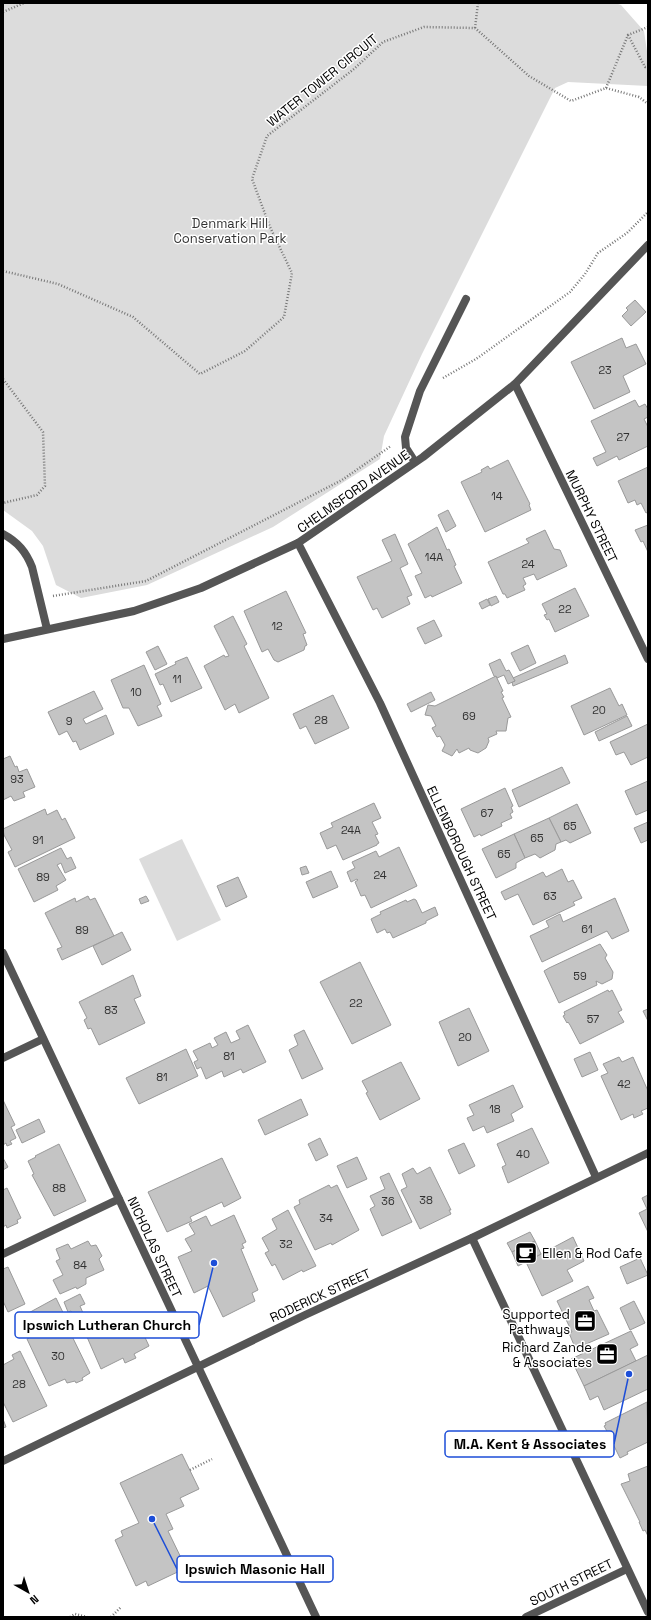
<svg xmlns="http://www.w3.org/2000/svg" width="651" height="1620" font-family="'Space Grotesk',sans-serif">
  <rect width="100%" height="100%" fill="#fff"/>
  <!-- green -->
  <g fill="#dcdcdc">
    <polygon points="3,3 615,3 621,5 644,31 648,58 648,86 568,82 555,88 422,354 384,436 380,459 273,527 147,585 81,598 56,585 43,546 32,531 3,510"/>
    <polygon points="182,839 221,920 177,941 139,859"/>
  </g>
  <!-- building -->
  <g fill="#c4c4c4" stroke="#999">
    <polygon points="635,300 646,312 631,326 622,316 628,310 626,308"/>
    <polygon points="622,338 626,348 636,344 646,364 623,376 630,392 594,409 571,362"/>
    <polygon points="635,400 639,407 645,404 648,409 648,417 644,419 648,427 648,446 619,460 617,456 597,466 593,458 606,452 591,421"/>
    <polygon points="508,460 530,504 529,505 531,510 485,532 461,482 482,472 481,470 488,466 490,469"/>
    <polygon points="648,467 648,512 646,513 641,503 637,505 635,500 628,503 618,481"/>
    <polygon points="448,510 456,526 446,532 438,515"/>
    <polygon points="648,525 648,552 643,541 641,542 635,530"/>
    <polygon points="437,527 447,550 449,549 456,565 454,566 462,583 432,597 431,595 425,598 415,576 422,573 408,544"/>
    <polygon points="545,530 554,549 560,550 567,566 537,580 534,574 523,578 526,584 523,586 525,590 507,598 505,594 503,594 488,562 529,543 526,539"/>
    <polygon points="395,534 408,564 400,568 412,595 407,597 410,604 382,618 377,608 373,610 357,577 392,561 382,540"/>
    <polygon points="575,588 589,616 555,632 549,619 547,620 544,615 547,614 542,604"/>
    <polygon points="286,591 306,633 303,634 307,645 305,646 304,650 278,662 274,660 268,649 262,652 244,611"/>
    <polygon points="496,596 499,602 491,606 488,599"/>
    <polygon points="487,599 490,605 482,609 479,603"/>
    <polygon points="233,616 247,644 244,646 269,698 239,713 235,704 225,710 204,666 224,655 225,657 229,656 214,626"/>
    <polygon points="434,620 442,636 425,644 417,628"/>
    <polygon points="528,645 536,663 520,671 511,653"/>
    <polygon points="158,646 167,664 155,670 146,652"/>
    <polygon points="565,655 568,663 513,686 512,682 515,681 513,678"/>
    <polygon points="187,657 202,688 171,702 163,684 160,685 155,674 176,664 175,662"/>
    <polygon points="500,659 506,671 509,670 515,681 508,684 504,675 497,678 494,676 489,664"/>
    <polygon points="144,665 161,704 157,706 162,716 138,726 129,708 123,708 111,680"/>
    <polygon points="496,676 503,691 501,692 504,697 502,698 511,717 508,718 506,731 496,731 497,734 488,738 489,741 486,748 478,753 470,750 469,748 459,753 457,749 452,756 442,751 445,745 440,736 437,737 432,728 436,726 431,716 425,715 428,705 435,706"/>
    <polygon points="610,688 619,706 622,704 627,715 584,735 571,706"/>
    <polygon points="94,691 103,709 83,719 86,724 106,715 114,734 80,750 76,741 73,742 67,731 59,735 48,712"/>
    <polygon points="431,692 435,700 411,712 407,704"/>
    <polygon points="333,695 349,728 315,744 306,726 300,729 293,714"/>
    <polygon points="627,716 632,726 599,741 595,732"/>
    <polygon points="648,724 648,757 631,765 624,752 616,755 610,742"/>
    <polygon points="10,756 15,767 17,766 19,772 27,769 35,787 23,792 25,797 14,801 11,796 3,800 3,759"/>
    <polygon points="562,767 570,783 519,807 512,790"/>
    <polygon points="648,781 648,810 636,815 625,791"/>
    <polygon points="505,788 513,806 511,807 513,812 510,814 512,818 501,823 502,826 481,836 480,834 474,837 461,809"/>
    <polygon points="374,803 381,818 372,822 378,834 375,835 379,843 377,844 377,845 343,860 336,845 327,849 320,833 333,827 331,823"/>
    <polygon points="577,804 591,833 570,843 566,840 561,842 549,818"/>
    <polygon points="45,809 47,815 57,810 62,820 65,818 75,838 15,867 8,852 12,850 4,835 3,829"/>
    <polygon points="549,818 561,842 556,844 555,850 540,858 535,854 525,858 514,834"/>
    <polygon points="648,822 648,840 641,843 634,828"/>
    <polygon points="514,834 525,858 516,863 516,868 496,878 482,849"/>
    <polygon points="399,847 417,886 371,908 365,895 361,896 355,882 358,880 357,879 351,882 347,872 355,868 352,862 376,851 379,857"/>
    <polygon points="61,848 67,859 71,857 76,868 65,873 61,863 57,865 66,880 56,886 58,890 34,902 18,869"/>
    <polygon points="306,866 309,873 302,875 300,868"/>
    <polygon points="562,869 568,882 573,880 582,898 573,902 575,905 533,925 518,894 505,900 501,892 543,872 546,877"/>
    <polygon points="331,871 338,887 313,898 306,882"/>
    <polygon points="238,877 247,897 226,907 217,886"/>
    <polygon points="88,896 90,900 95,898 114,936 62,960 57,949 62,947 45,913 75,898 76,902"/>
    <polygon points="146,896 149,901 141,904 139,899"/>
    <polygon points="615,898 629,931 612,939 607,931 542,962 530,936 549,927 546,921 560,914 563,922"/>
    <polygon points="414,899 416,900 422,913 435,907 438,915 426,921 426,923 393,938 390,932 387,933 385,929 377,933 371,919 381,914 380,912 406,900 407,902"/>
    <polygon points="122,932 131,950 102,965 93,946"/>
    <polygon points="600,944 607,955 605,958 613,972 612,979 602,984 596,981 597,985 559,1003 544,971 549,968"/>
    <polygon points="360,962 391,1025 352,1044 320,982"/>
    <polygon points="133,975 141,996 134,999 145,1023 99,1045 91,1028 88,1029 84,1020 87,1018 79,1002"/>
    <polygon points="608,990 609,992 612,990 622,1010 618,1012 624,1022 580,1044 570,1025 568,1022 567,1023 563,1016 565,1015 564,1012"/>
    <polygon points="469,1008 489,1051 458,1066 439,1022"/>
    <polygon points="648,1009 648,1021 643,1011"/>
    <polygon points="248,1025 266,1062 243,1073 241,1069 224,1077 222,1071 206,1079 201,1067 197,1069 194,1062 198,1060 193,1051 210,1043 212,1048 218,1045 214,1038 226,1032 231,1043 240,1039 236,1031"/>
    <polygon points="304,1030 323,1069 302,1079 289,1050 298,1045 294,1035"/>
    <polygon points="186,1049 198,1076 139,1104 126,1078"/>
    <polygon points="590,1052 598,1070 582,1077 574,1059"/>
    <polygon points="619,1057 622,1062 633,1057 648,1091 648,1108 641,1111 643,1114 634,1118 633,1114 621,1120 601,1076 608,1073 603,1064"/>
    <polygon points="401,1062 420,1099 380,1120 366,1093 368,1092 362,1081"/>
    <polygon points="513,1085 523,1107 511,1114 514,1121 487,1133 484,1126 473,1131 467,1118 474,1115 469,1105"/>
    <polygon points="301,1099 308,1115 265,1135 258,1120"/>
    <polygon points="3,1100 15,1125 11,1127 16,1138 10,1141 12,1144 7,1146 6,1143 3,1145"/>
    <polygon points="39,1119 45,1132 22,1143 16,1130"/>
    <polygon points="532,1128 549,1163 508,1183 502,1167 506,1165 497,1144"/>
    <polygon points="320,1138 328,1155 316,1161 308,1144"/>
    <polygon points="464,1143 475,1166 459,1174 448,1150"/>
    <polygon points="59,1144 86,1201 54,1216 32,1175 34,1174 28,1161 36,1157 35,1156"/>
    <polygon points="357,1157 367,1179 347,1188 337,1166"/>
    <polygon points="3,1158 8,1167 3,1170"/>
    <polygon points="222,1158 241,1198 224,1207 222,1202 190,1217 192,1221 167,1232 148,1192"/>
    <polygon points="430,1167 451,1210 449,1210 451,1214 420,1229 401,1190 407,1187 402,1174 413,1168 417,1174"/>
    <polygon points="389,1173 412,1222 382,1236 370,1209 375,1206 370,1196 385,1189 380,1177"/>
    <polygon points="329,1185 331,1188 337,1185 359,1230 332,1245 331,1243 315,1250 294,1207 300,1204 299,1200"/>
    <polygon points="7,1188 21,1218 17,1220 18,1223 7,1228 6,1225 3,1227 3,1190"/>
    <polygon points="648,1195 648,1232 639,1213 647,1209 642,1198"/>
    <polygon points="288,1210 316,1266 303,1272 302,1270 283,1280 275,1264 272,1266 265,1253 269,1251 262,1238 277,1229 272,1219"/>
    <polygon points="234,1215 246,1242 242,1244 244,1248 241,1249 258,1290 252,1293 255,1301 223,1317 208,1286 194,1293 178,1257 192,1251 185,1239 195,1234 189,1224 206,1216 211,1226"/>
    <polygon points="530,1232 535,1241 512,1252 507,1243"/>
    <polygon points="573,1237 584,1261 567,1270 573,1281 542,1296 526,1262"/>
    <polygon points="88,1241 91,1246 96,1245 102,1256 99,1259 104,1270 86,1278 86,1284 77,1289 76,1287 60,1294 53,1280 63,1275 56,1261 60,1259 56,1249 68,1244 71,1249"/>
    <polygon points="535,1241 541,1254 518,1266 512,1252"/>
    <polygon points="640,1258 648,1275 627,1284 620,1267"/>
    <polygon points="8,1267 25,1304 8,1312 3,1301 3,1269"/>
    <polygon points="588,1286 594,1298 589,1300 594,1311 597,1310 609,1334 577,1348 574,1345 569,1333 572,1332 557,1301"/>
    <polygon points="80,1294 85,1304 80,1306 83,1313 74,1317 71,1311 68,1312 64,1302"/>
    <polygon points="56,1298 70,1327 68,1328 90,1373 82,1378 83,1380 76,1383 75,1381 67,1383 65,1379 49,1386 27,1339 32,1336 23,1316"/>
    <polygon points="634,1301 645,1323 630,1330 620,1308"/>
    <polygon points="134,1314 149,1346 134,1354 136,1358 125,1363 123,1358 101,1369 87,1337"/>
    <polygon points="631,1331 638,1345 630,1349 636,1361 584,1386 571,1359"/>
    <polygon points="20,1351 47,1406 13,1422 3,1402 3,1365 14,1359 12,1355"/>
    <polygon points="648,1355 648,1389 604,1410 598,1396 590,1400 584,1386"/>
    <polygon points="647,1402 648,1442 627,1452 628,1454 620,1458 609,1436 610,1435 609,1432 608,1433 604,1426 606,1425 605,1423"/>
    <polygon points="3,1419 6,1427 3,1428"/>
    <polygon points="182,1454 199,1489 180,1498 184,1506 166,1514 173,1529 168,1531 186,1568 148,1586 146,1581 136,1586 115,1540 123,1536 121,1531 139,1523 120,1483"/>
    <polygon points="648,1466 648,1536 645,1530 643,1531 639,1522 640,1522 621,1484 630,1481 628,1474"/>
  </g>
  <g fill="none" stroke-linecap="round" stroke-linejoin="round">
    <!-- path -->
    <g stroke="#777" stroke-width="2.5" stroke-dasharray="1 2" stroke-linecap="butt">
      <polyline points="3,12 24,3"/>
      <polyline points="475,28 478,3"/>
      <polyline points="628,35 645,67 648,66"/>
      <polyline points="606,88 628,35 648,27"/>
      <polyline points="3,271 58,284 133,317 200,374 245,351 284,317 292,273 270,227 252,179 267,136 354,69 383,42 424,27 475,28 529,76 571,101 606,88 639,97 648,104"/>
      <polyline points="443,378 476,359 570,292 585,274 598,253 627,233 648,212"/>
      <polyline points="3,379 43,432 45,486 37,495 3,503"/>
      <polyline points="53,596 146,581 342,480 391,446"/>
      <polyline points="190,1470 212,1459"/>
      <polyline points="70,1617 75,1614 87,1617"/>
      <polyline points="111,1617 121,1607"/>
    </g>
    <!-- service -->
    <polyline stroke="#555" stroke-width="8" points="415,462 406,448 405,437 420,391 466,299"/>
    <!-- minor -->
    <g stroke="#555" stroke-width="8">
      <polyline points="515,384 648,659"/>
      <path d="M3,534C18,542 26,552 32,567L47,629"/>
      <polyline points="298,543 380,703 596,1177"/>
      <polyline points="3,953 316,1617"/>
      <polyline points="3,1058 43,1039"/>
      <polyline points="3,1254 119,1199"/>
      <polyline points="526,1617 627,1569"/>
    </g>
    <!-- tertiary -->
    <g stroke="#555" stroke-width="8">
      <polyline points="3,639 134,611 201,588 298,543 423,457 515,384 648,245"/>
      <polyline points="472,1238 648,1612"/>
      <polyline points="3,1461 305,1315 472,1238 648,1153"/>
    </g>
  </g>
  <!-- icons -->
  <defs>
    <g id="cafe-square" transform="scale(1.15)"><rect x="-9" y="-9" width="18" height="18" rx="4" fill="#000" stroke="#fff"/><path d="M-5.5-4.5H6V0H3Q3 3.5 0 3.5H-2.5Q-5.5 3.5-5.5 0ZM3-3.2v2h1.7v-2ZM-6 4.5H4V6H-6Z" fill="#fff"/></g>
    <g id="office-square" transform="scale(1.15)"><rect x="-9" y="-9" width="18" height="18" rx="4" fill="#000" stroke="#fff"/><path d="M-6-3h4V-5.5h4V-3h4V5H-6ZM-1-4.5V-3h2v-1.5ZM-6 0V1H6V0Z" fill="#fff"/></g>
  </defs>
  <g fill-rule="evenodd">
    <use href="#cafe-square" x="526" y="1253"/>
    <use href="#office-square" x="585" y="1321"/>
    <use href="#office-square" x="607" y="1354"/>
  </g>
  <g text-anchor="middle" stroke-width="3" stroke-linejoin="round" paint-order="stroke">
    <!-- number labels -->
    <g font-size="11" fill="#313131">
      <text x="605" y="374">23</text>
      <text x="623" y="441">27</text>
      <text x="497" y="500">14</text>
      <text x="434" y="561">14A</text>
      <text x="528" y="568">24</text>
      <text x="565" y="613">22</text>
      <text x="277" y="630">12</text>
      <text x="177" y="683">11</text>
      <text x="136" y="696">10</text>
      <text x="599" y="714">20</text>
      <text x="469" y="720">69</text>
      <text x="321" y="724">28</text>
      <text x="69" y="725">9</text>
      <text x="17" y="783">93</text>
      <text x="487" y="817">67</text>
      <text x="570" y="830">65</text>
      <text x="351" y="834">24A</text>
      <text x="537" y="842">65</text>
      <text x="38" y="844">91</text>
      <text x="504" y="858">65</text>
      <text x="380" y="879">24</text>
      <text x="43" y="881">89</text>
      <text x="550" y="900">63</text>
      <text x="587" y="933">61</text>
      <text x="82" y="934">89</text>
      <text x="580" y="980">59</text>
      <text x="356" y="1007">22</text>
      <text x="111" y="1014">83</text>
      <text x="593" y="1023">57</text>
      <text x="465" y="1041">20</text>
      <text x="229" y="1060">81</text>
      <text x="162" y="1081">81</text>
      <text x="624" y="1088">42</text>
      <text x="495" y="1113">18</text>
      <text x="523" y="1158">40</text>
      <text x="59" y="1192">88</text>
      <text x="426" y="1204">38</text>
      <text x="388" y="1205">36</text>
      <text x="326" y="1222">34</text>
      <text x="286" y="1248">32</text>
      <text x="80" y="1269">84</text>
      <text x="58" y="1360">30</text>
      <text x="19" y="1388">28</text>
    </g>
    <!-- street labels -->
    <g font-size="13" fill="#000" stroke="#fff">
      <text transform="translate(322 80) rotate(-39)" y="5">WATER TOWER CIRCUIT</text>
      <text transform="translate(353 491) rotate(-35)" y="5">CHELMSFORD AVENUE</text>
      <text transform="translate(592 516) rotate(64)" y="5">MURPHY STREET</text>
      <text transform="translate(462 853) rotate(65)" y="5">ELLENBOROUGH STREET</text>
      <text transform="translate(155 1247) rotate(65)" y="5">NICHOLAS STREET</text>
      <text transform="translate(320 1295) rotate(-25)" y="5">RODERICK STREET</text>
      <text transform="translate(571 1582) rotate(-26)" y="5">SOUTH STREET</text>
    </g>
    <!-- park labels -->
    <g font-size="13" fill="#333" stroke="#fff">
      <text x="230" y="228">Denmark Hill<tspan x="230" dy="15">Conservation Park</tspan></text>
    </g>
    <!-- poi labels -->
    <g font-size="13" fill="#000" stroke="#fff" text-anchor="end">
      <text x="542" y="1258" text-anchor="start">Ellen &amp; Rod Cafe</text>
      <text x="570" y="1319">Supported<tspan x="570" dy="15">Pathways</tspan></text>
      <text x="592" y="1352">Richard Zande<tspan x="592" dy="15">&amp; Associates</tspan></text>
    </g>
  </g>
  <!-- callouts -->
  <path fill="none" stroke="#1d4ed8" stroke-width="1.5" d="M214 1263L199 1325M629 1374L614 1444M152 1519L177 1569"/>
  <g fill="#1d4ed8" stroke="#fff" stroke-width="1.5">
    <circle cx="214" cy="1263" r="4"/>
    <circle cx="629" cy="1374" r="4"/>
    <circle cx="152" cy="1519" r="4"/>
  </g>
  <g fill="#fff" stroke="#1d4ed8" stroke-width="1.5">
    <rect x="15" y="1312" width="184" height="26" rx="4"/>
    <rect x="445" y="1431" width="169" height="26" rx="4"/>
    <rect x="177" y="1556" width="156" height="26" rx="4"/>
  </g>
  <g font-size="14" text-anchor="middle" font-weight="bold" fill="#000">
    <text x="107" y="1330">Ipswich Lutheran Church</text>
    <text x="530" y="1449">M.A. Kent &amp; Associates</text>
    <text x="255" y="1574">Ipswich Masonic Hall</text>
  </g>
  <!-- border -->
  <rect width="651" height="1620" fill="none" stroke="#000000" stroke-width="8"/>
  <!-- north arrow -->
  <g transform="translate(28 1592) rotate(141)" stroke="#ffffff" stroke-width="3" paint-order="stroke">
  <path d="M0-3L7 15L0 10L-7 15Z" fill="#000000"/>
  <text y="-6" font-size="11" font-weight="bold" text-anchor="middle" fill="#000000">N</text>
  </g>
</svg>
